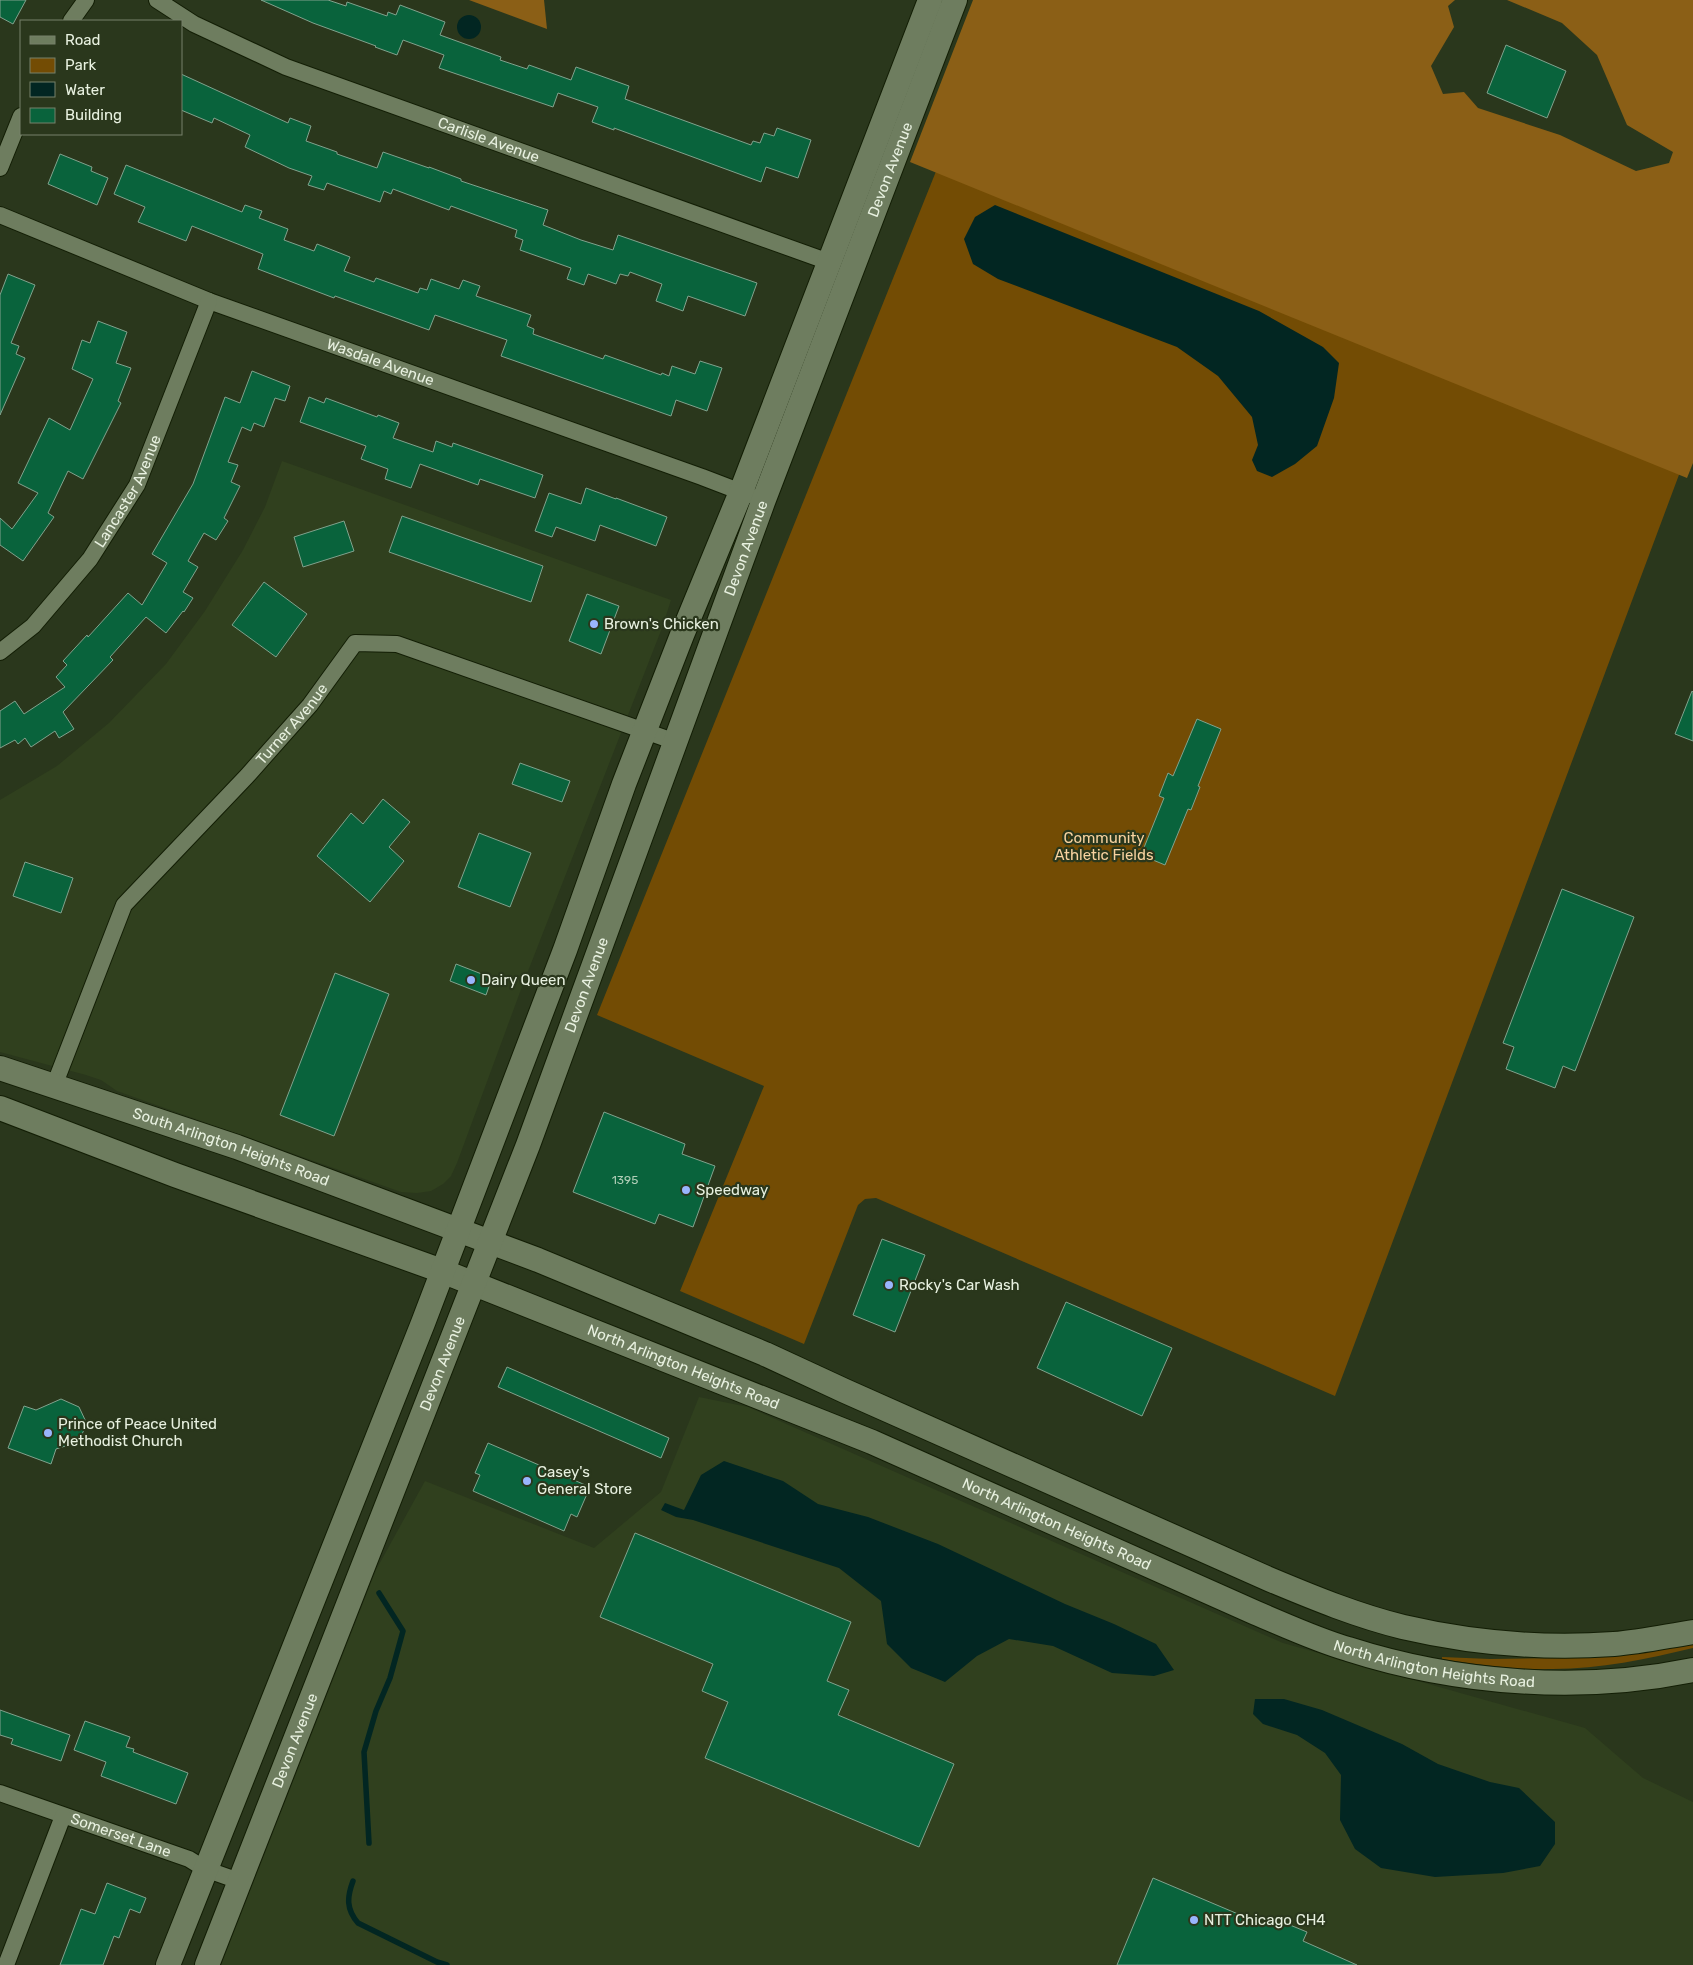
<svg xmlns="http://www.w3.org/2000/svg" width="1693" height="1965" font-family="Rubik,sans-serif">
  <rect width="100%" height="100%" fill="#2a371c"/>
  <!-- built -->
  <g fill="#30401e">
    <polygon points="282,461 671,600 662,628 523,984 457,1163 451,1176 443,1184 431,1191 417,1193 401,1192 117,1091 101,1080 86,1075 0,1052 0,800 57,766 109,723 166,664 205,611 243,550 265,507"/>
    <polygon points="699,1397 748,1407 1283,1643 1585,1728 1643,1778 1693,1802 1693,1965 221,1965 376,1570 425,1481 594,1548 661,1492"/>
  </g>
  <!-- green -->
  <g fill="#734c04">
    <polygon points="943,154 1686,456 1335,1396 876,1198 865,1199 858,1205 804,1344 680,1291 764,1086 597,1015"/>
    <path d="M1693,1644V1648C1647,1659 1600,1669 1553,1669C1516,1670 1478,1665 1442,1659V1657L1490,1659L1566,1658L1603,1656Z"/>
  </g>
  <!-- forest -->
  <g fill="#8b5f16">
    <polygon points="469,0 544,0 547,29"/>
    <polygon points="973,0 1455,0 1448,6 1454,27 1431,66 1443,94 1464,92 1478,108 1560,135 1636,171 1669,163 1673,152 1627,125 1597,55 1562,23 1507,0 1693,0 1693,463 1687,478 910,162"/>
  </g>
  <!-- water -->
  <g fill="#022622">
    <circle cx="469" cy="27" r="12"/>
    <polygon points="995,205 1259,311 1323,347 1339,363 1334,398 1317,446 1295,464 1272,477 1257,471 1252,460 1258,445 1252,417 1218,376 1177,347 998,279 973,264 964,239 975,217"/>
    <polygon points="724,1461 783,1481 818,1504 868,1517 938,1544 1065,1604 1114,1624 1156,1644 1174,1670 1154,1676 1112,1673 1053,1646 1009,1639 977,1656 945,1682 911,1668 887,1644 881,1601 839,1568 693,1520 676,1517 661,1510 665,1503 684,1510 701,1475"/>
    <polygon points="1255,1699 1284,1699 1322,1710 1402,1744 1438,1764 1490,1782 1519,1788 1555,1822 1555,1844 1540,1866 1503,1873 1435,1877 1381,1868 1355,1849 1340,1820 1341,1775 1325,1753 1297,1735 1263,1724 1253,1714"/>
  </g>
  <g fill="none" stroke-linecap="round" stroke-linejoin="round">
    <!-- stream -->
    <g stroke="#022622" stroke-width="5.5">
      <polyline points="369,1843 364,1752 376,1711 390,1678 403,1631 379,1593"/>
      <path d="M353,1881C347,1897 346,1909 358,1923L437,1962L447,1965"/>
    </g>
  </g>
  <!-- building -->
  <g fill="#09633c" stroke="#81a28d">
    <polygon points="0,0 26,0 13,24 0,17"/>
    <polygon points="261,0 328,0 346,6 347,2 387,16 388,12 396,15 400,5 445,22 440,35 501,57 500,60 527,69 529,65 571,80 576,67 629,86 625,99 751,145 753,141 760,143 764,133 774,136 777,128 811,140 798,178 766,167 761,182 614,128 614,130 592,122 598,107 558,93 553,107 439,68 444,55 403,40 397,55 375,47 376,46 313,23"/>
    <polygon points="1506,45 1566,71 1547,118 1487,93"/>
    <polygon points="181,74 288,123 290,118 311,126 306,141 337,152 337,154 377,168 383,152 429,168 429,167 461,179 461,181 548,210 543,225 581,240 613,250 618,235 757,283 745,316 688,296 683,311 656,301 662,284 630,272 628,276 620,274 616,284 588,274 584,285 567,279 571,268 520,250 523,240 515,237 517,230 451,206 449,210 393,189 391,194 384,191 380,202 327,183 324,190 308,185 312,176 289,168 245,147 250,135 214,118 212,123 181,110"/>
    <polygon points="60,154 92,167 91,171 108,178 97,205 48,184"/>
    <polygon points="126,165 242,212 245,205 262,211 259,218 288,229 284,240 314,251 317,244 350,257 344,271 374,282 376,278 418,293 420,288 427,290 431,279 459,289 463,280 480,286 476,296 531,315 527,326 534,329 533,334 603,359 605,355 661,375 662,373 669,376 672,366 695,374 700,361 722,368 707,411 676,400 671,416 501,356 507,340 475,329 435,315 429,330 335,296 334,298 258,269 263,254 192,226 186,241 138,222 145,207 114,194"/>
    <polygon points="8,274 35,285 11,343 19,346 16,354 25,358 0,415 0,295"/>
    <polygon points="98,321 127,332 116,363 131,368 118,401 121,403 83,479 68,471 48,513 54,517 23,561 0,545 0,518 12,529 38,493 18,483 49,418 70,430 93,379 72,369 82,340 90,343"/>
    <polygon points="252,371 290,386 285,401 275,398 264,427 254,423 251,431 242,427 228,462 238,465 231,482 240,486 224,518 228,521 216,540 204,533 188,561 198,567 183,592 193,598 184,612 183,611 166,633 146,617 110,657 113,660 63,712 74,729 59,738 55,731 31,747 25,738 18,744 15,740 0,748 0,711 15,701 24,714 65,687 56,677 67,665 63,661 87,635 88,637 128,593 142,605 167,563 152,554 193,484 225,397 240,403"/>
    <polygon points="309,397 324,403 326,398 377,417 378,415 399,423 393,438 433,452 436,441 452,447 453,443 543,475 535,498 480,479 478,485 420,464 411,488 385,479 388,469 361,459 366,446 300,422"/>
    <polygon points="586,488 616,499 616,498 667,517 656,546 600,525 595,541 556,527 552,537 535,531 549,493 581,504"/>
    <polygon points="402,516 543,566 531,602 389,552"/>
    <polygon points="344,521 354,551 303,567 294,537"/>
    <polygon points="264,582 307,614 276,657 232,625"/>
    <polygon points="587,594 619,606 601,654 569,641"/>
    <polygon points="1692,691 1693,692 1693,741 1675,734"/>
    <polygon points="1197,719 1221,729 1198,786 1200,787 1191,810 1188,809 1165,865 1141,855 1164,798 1159,796 1168,773 1173,776"/>
    <polygon points="520,763 570,781 562,802 512,784"/>
    <polygon points="383,799 410,822 389,847 404,861 370,902 317,856 351,813 363,824"/>
    <polygon points="479,833 531,853 510,907 458,887"/>
    <polygon points="25,862 73,878 61,913 13,896"/>
    <polygon points="1562,889 1634,917 1575,1071 1563,1066 1555,1088 1506,1069 1514,1047 1503,1043"/>
    <polygon points="456,964 492,978 486,995 450,981"/>
    <polygon points="335,973 389,994 334,1136 280,1115"/>
    <polygon points="604,1112 685,1144 682,1154 715,1166 693,1227 659,1214 655,1224 573,1192"/>
    <polygon points="882,1239 925,1255 895,1332 853,1315"/>
    <polygon points="1066,1302 1172,1348 1142,1416 1037,1368"/>
    <polygon points="507,1367 669,1438 661,1458 498,1387"/>
    <polygon points="61,1399 79,1407 87,1424 78,1442 56,1449 51,1464 8,1448 24,1406 36,1410"/>
    <polygon points="488,1443 590,1487 577,1517 571,1514 564,1531 473,1491 480,1475 475,1473"/>
    <polygon points="635,1533 851,1622 827,1681 849,1690 838,1715 954,1764 919,1847 705,1758 728,1702 702,1691 713,1664 600,1617"/>
    <polygon points="0,1710 70,1735 61,1761 11,1744 13,1739 0,1735"/>
    <polygon points="85,1721 130,1737 126,1747 134,1749 133,1752 188,1773 176,1804 101,1776 106,1762 74,1750"/>
    <polygon points="1153,1878 1264,1925 1268,1916 1307,1932 1303,1941 1357,1965 1117,1965"/>
    <polygon points="107,1883 146,1898 140,1913 130,1909 119,1938 114,1936 103,1965 60,1965 81,1909 95,1914"/>
  </g>
  <g fill="none" stroke-linecap="round" stroke-linejoin="round">
    <!-- minor casing -->
    <g stroke="#131e05" stroke-width="18">
      <g id="minor">
        <path id="s1" d="M157,0L194,24L286,67L829,262"/>
        <polyline points="71,21 86,0"/>
        <polyline points="0,168 21,116"/>
        <path id="s2" d="M0,215L209,301L702,477L749,495"/>
        <path id="s3" d="M0,652L33,626L90,559L137,485L209,301"/>
        <path id="s4" d="M54,1086L124,905L247,776L310,705L355,643L397,644L676,742"/>
        <path id="s5" d="M0,1793L189,1859L205,1869L239,1881"/>
        <polyline points="6,1965 63,1816"/>
      </g>
    </g>
    <!-- secondary casing -->
    <g stroke="#131e05" stroke-width="26">
      <g id="secondary">
        <path id="s6" d="M0,1068L237,1147L538,1260L765,1354L845,1391L1271,1580C1314,1598 1358,1616 1403,1627C1472,1643 1544,1649 1614,1644C1641,1642 1667,1636 1693,1632"/>
        <path id="s7" d="M0,1108L175,1175L442,1271L872,1442L1256,1613C1287,1626 1317,1640 1348,1649C1457,1684 1581,1693 1693,1670"/>
        <polyline points="168,1965 423,1323 565,950 624,784 682,635 741,492 930,0"/>
        <path id="s8" d="M207,1965L528,1145L763,502L955,0"/>
      </g>
    </g>
    <!-- minor -->
    <use href="#minor" stroke="#6e7d5f" stroke-width="16"/>
    <!-- secondary -->
    <use href="#secondary" stroke="#6e7d5f" stroke-width="24"/>
  </g>
  <!-- markers -->
  <g fill="#99b5fd" stroke="#2a371c" stroke-width="2">
    <circle cx="594" cy="624" r="5"/>
    <circle cx="471" cy="980" r="5"/>
    <circle cx="686" cy="1190" r="5"/>
    <circle cx="889" cy="1285" r="5"/>
    <circle cx="48" cy="1433" r="5"/>
    <circle cx="527" cy="1481" r="5"/>
    <circle cx="1194" cy="1920" r="5"/>
  </g>
  <g text-anchor="middle" stroke-width="4.5" stroke-linejoin="round" paint-order="stroke">
    <!-- number labels -->
    <g font-size="12" fill="#b0ceb7">
      <text x="625" y="1184">1395</text>
    </g>
    <!-- street labels -->
    <g font-size="15" fill="#e8f1e0" stroke="#2a371c">
      <text dy="5" stroke="none"><textPath href="#s1" startOffset="361">Carlisle Avenue</textPath></text>
      <text dy="5" stroke="none"><textPath href="#s8" startOffset="1921">Devon Avenue</textPath></text>
      <text dy="5" stroke="none"><textPath href="#s2" startOffset="408">Wasdale Avenue</textPath></text>
      <text dy="5" stroke="none"><textPath href="#s3" startOffset="208">Lancaster Avenue</textPath></text>
      <text dy="5" stroke="none"><textPath href="#s8" startOffset="1516">Devon Avenue</textPath></text>
      <text dy="5" stroke="none"><textPath href="#s4" startOffset="441">Turner Avenue</textPath></text>
      <text dy="5" stroke="none"><textPath href="#s8" startOffset="1051">Devon Avenue</textPath></text>
      <text dy="5" stroke="none"><textPath href="#s6" startOffset="244">South Arlington Heights Road</textPath></text>
      <text dy="5" stroke="none"><textPath href="#s8" startOffset="646">Devon Avenue</textPath></text>
      <text dy="5" stroke="none"><textPath href="#s7" startOffset="731">North Arlington Heights Road</textPath></text>
      <text dy="5" stroke="none"><textPath href="#s7" startOffset="1136">North Arlington Heights Road</textPath></text>
      <text dy="5" stroke="none"><textPath href="#s7" startOffset="1541">North Arlington Heights Road</textPath></text>
      <text dy="5" stroke="none"><textPath href="#s8" startOffset="241">Devon Avenue</textPath></text>
      <text dy="5" stroke="none"><textPath href="#s5" startOffset="128">Somerset Lane</textPath></text>
    </g>
    <!-- poi labels -->
    <g font-size="15" fill="#e8f1e0" stroke="#2a371c" text-anchor="start">
      <text x="604" y="629">Brown's Chicken</text>
      <text x="481" y="985">Dairy Queen</text>
      <text x="696" y="1195">Speedway</text>
      <text x="899" y="1290">Rocky's Car Wash</text>
      <text x="58" y="1429">Prince of Peace United<tspan x="58" dy="17">Methodist Church</tspan></text>
      <text x="537" y="1477">Casey's<tspan x="537" dy="17">General Store</tspan></text>
      <text x="1204" y="1925">NTT Chicago CH4</text>
    </g>
    <!-- park labels -->
    <g font-size="15" fill="#f8d29f" stroke="#2a371c">
      <text x="1104" y="843">Community<tspan x="1104" dy="17">Athletic Fields</tspan></text>
    </g>
  </g>
  <!-- legend -->
  <rect x="20" y="20" width="162" height="115" fill="#2a371c" stroke="#76816a"/>
  <rect x="30" y="36" width="25" height="8" fill="#6e7d5f" stroke="#76816a"/>
  <text x="65" y="45" font-size="15" fill="#e8f1e0">Road</text>
  <rect x="30" y="58" width="25" height="15" fill="#734c04" stroke="#76816a"/>
  <text x="65" y="70" font-size="15" fill="#e8f1e0">Park</text>
  <rect x="30" y="82" width="25" height="15" fill="#022622" stroke="#76816a"/>
  <text x="65" y="95" font-size="15" fill="#e8f1e0">Water</text>
  <rect x="30" y="108" width="25" height="15" fill="#09633c" stroke="#76816a"/>
  <text x="65" y="120" font-size="15" fill="#e8f1e0">Building</text>
</svg>
